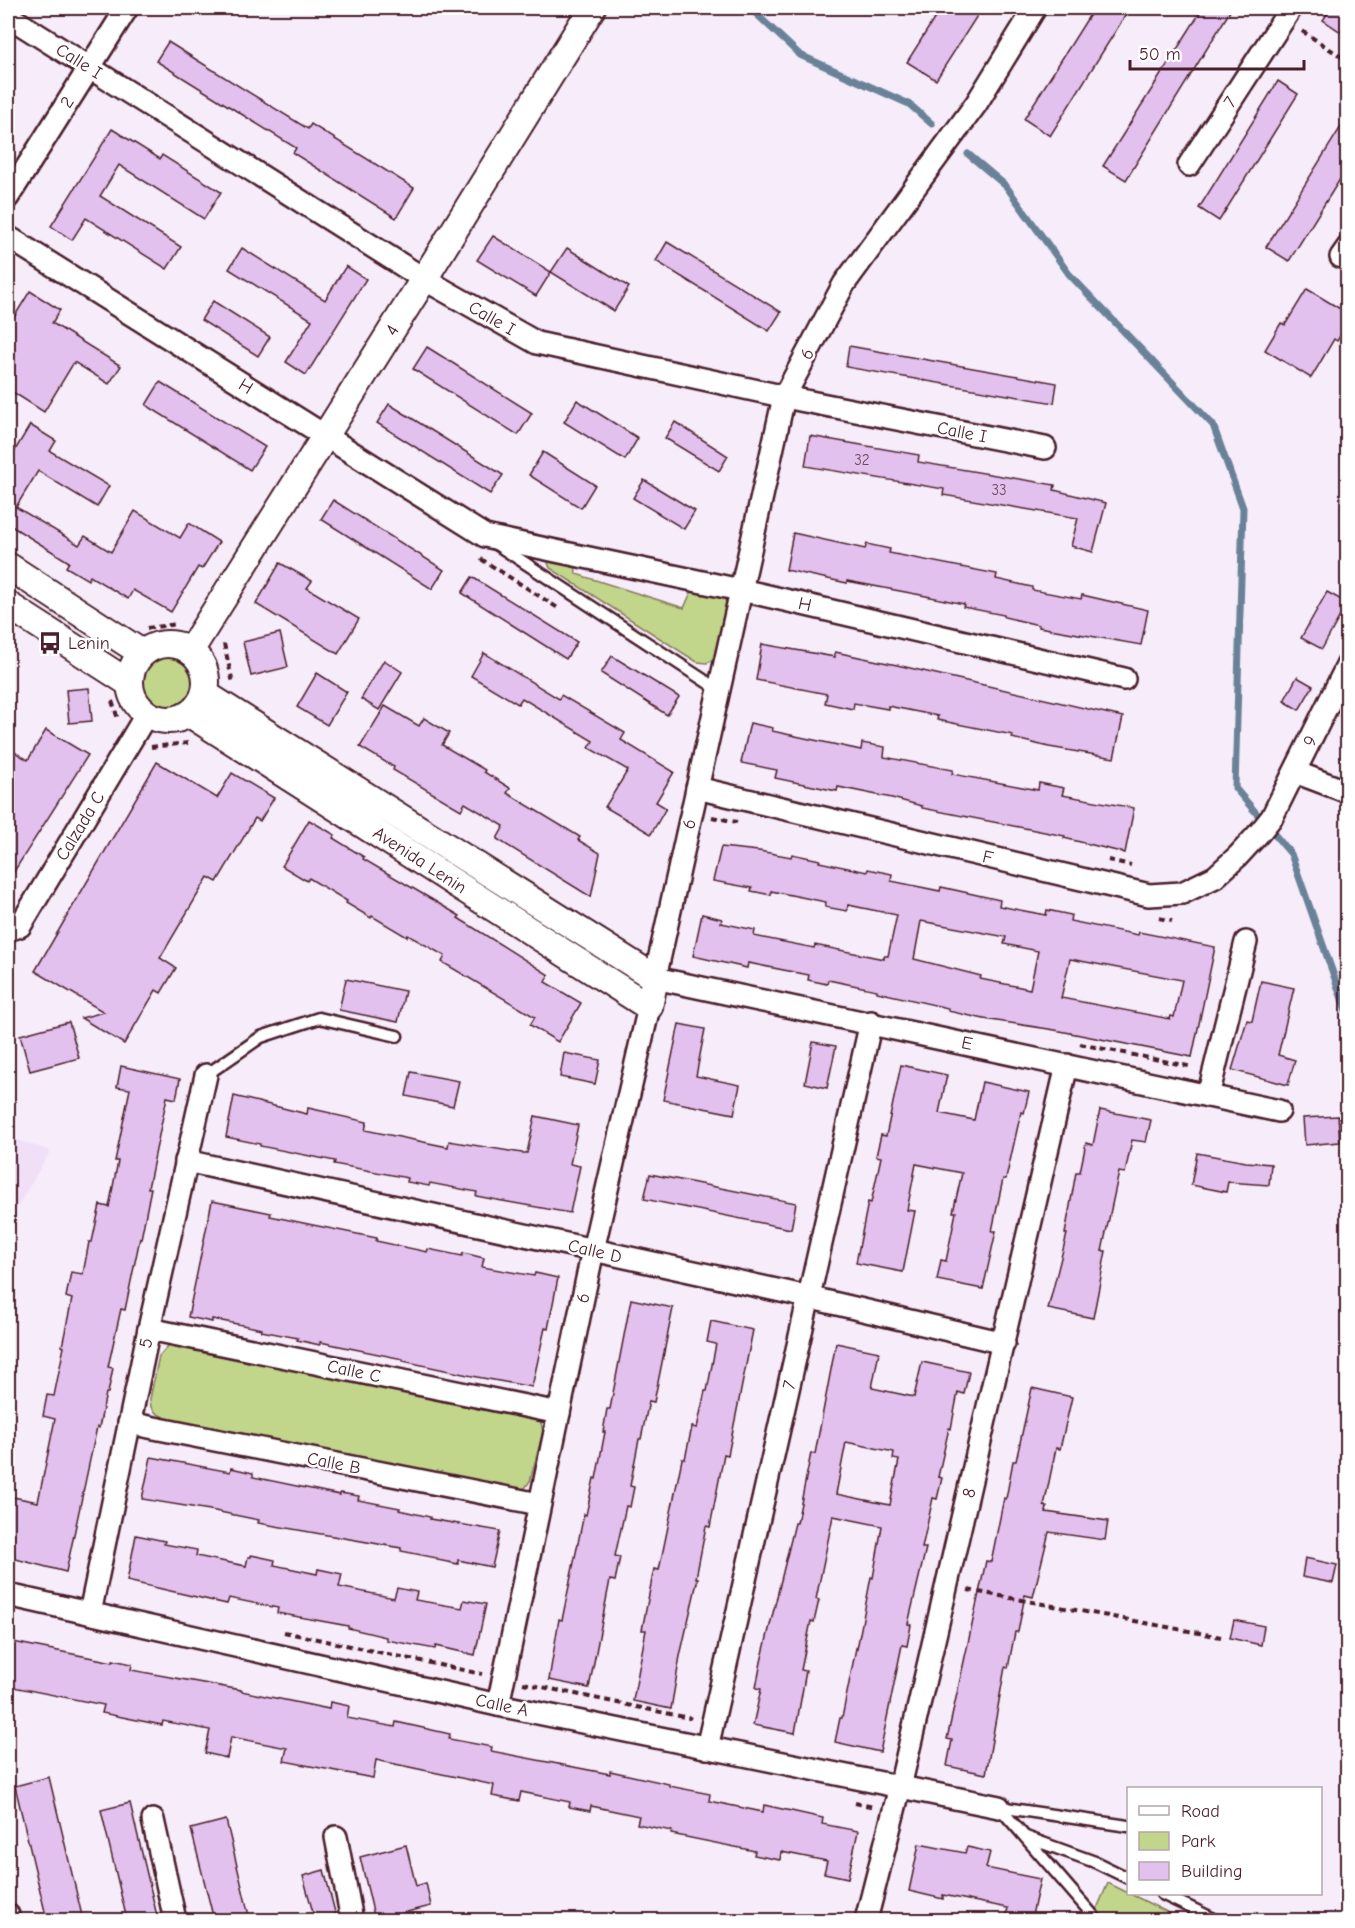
<svg xmlns="http://www.w3.org/2000/svg" width="1355" height="1928" font-family="'Comic Neue',sans-serif">
  <rect width="100%" height="100%" fill="#f6ecfa"/>
  <filter id="ink" filterUnits="userSpaceOnUse"><feTurbulence type="fractalNoise" baseFrequency=".0167" numOctaves="2"/><feDisplacementMap in="SourceGraphic" scale="12" xChannelSelector="R" yChannelSelector="G"/><feConvolveMatrix kernelMatrix="1 2 1 2 8 2 1 2 1" color-interpolation-filters="sRGB"/></filter>
  <g filter="url(#ink)">
    <!-- built -->
    <polygon fill="#f0dff6" points="8,1137 50,1151 8,1223"/>
    <!-- green -->
    <g fill="#c1d58b" stroke="#867a5b" stroke-width="1.5">
      <polygon points="551,558 575,561 576,574 684,608 692,590 722,592 726,603 715,659 707,663 697,662 550,568 548,563"/>
      <circle cx="166" cy="683" r="30"/>
      <polygon points="178,1343 533,1418 541,1422 543,1432 530,1481 525,1488 519,1491 167,1419 156,1413 151,1407 150,1399 159,1356 169,1345"/>
      <polygon points="1108,1883 1183,1920 1092,1920"/>
    </g>
    <g fill="none" stroke-linecap="round" stroke-linejoin="round">
      <!-- stream -->
      <g stroke="#6a8298" stroke-width="7">
        <polyline points="750,8 800,55 909,104 932,124"/>
        <polyline points="968,154 1006,186 1069,274 1213,425 1243,508 1235,788 1291,854 1348,1016"/>
      </g>
    </g>
    <!-- building -->
    <g fill="#e2c1ee" stroke="#4a1f2b" stroke-width="1.5" fill-rule="evenodd">
      <polygon points="941,8 982,8 936,80 907,62"/>
      <polygon points="1094,8 1130,8 1050,136 1024,119"/>
      <polygon points="1203,8 1232,8 1126,180 1103,166"/>
      <polygon points="1331,8 1347,8 1347,36 1323,20"/>
      <polygon points="168,42 308,129 311,124 414,188 396,218 293,153 296,148 156,61"/>
      <polygon points="1278,81 1298,94 1219,221 1199,208"/>
      <polygon points="1347,117 1347,168 1289,261 1266,247"/>
      <polygon points="112,129 160,159 162,155 221,192 204,219 119,165 100,196 181,247 167,269 86,218 72,240 51,226"/>
      <polygon points="493,236 551,272 536,296 477,260"/>
      <polygon points="667,242 781,312 769,331 656,261"/>
      <polygon points="242,248 325,300 346,266 366,279 306,375 286,362 312,320 229,269"/>
      <polygon points="567,248 629,287 614,311 551,272"/>
      <polygon points="1307,289 1347,313 1347,325 1337,341 1334,339 1311,378 1265,350 1281,323 1285,325"/>
      <polygon points="30,291 60,310 52,323 121,366 109,384 74,362 44,412 8,389 8,327"/>
      <polygon points="213,301 270,337 258,356 201,320"/>
      <polygon points="849,346 1057,383 1054,403 846,367"/>
      <polygon points="427,347 532,413 518,435 413,369"/>
      <polygon points="160,382 265,447 250,470 146,405"/>
      <polygon points="577,400 638,438 625,460 564,422"/>
      <polygon points="389,404 503,475 490,494 377,423"/>
      <polygon points="675,422 728,456 719,471 665,438"/>
      <polygon points="30,425 56,441 50,451 109,486 97,507 38,471 16,507 79,545 85,536 111,552 135,511 180,538 189,523 219,542 202,569 198,567 171,612 133,590 128,599 90,576 88,580 66,567 69,562 8,524 8,462"/>
      <polygon points="810,436 919,455 918,462 1055,485 1054,490 1106,503 1093,552 1071,546 1078,518 943,495 944,489 805,466"/>
      <polygon points="543,452 595,485 581,508 529,475"/>
      <polygon points="644,480 695,511 684,529 633,498"/>
      <polygon points="333,500 444,570 432,589 321,519"/>
      <polygon points="793,533 865,549 867,544 890,549 889,553 997,574 996,579 1032,587 1032,590 1081,599 1082,595 1148,610 1141,645 1039,627 1039,625 1004,617 1004,615 963,607 964,604 921,595 847,581 847,583 786,570"/>
      <polygon points="280,563 312,581 307,588 359,619 338,654 256,604"/>
      <polygon points="472,577 577,642 566,659 462,593"/>
      <polygon points="1327,592 1347,603 1322,649 1301,638"/>
      <polygon points="280,633 288,667 251,676 243,642"/>
      <polygon points="762,644 835,657 835,652 897,665 1123,717 1114,758 1049,747 1012,738 1013,735 937,720 938,716 888,706 888,709 854,703 853,709 825,703 827,694 756,680"/>
      <polygon points="484,653 559,699 561,695 625,733 621,740 674,772 656,802 666,808 651,834 605,807 628,770 589,748 593,741 522,698 518,704 471,676"/>
      <polygon points="612,656 679,697 667,715 601,673"/>
      <polygon points="384,660 402,672 379,710 361,699"/>
      <polygon points="317,673 347,692 327,725 297,707"/>
      <polygon points="1297,677 1313,686 1299,710 1284,701"/>
      <polygon points="89,688 92,721 69,723 66,690"/>
      <polygon points="385,706 419,726 424,718 449,733 442,745 485,770 484,772 510,788 507,793 580,837 578,840 600,853 591,897 497,839 504,826 465,803 461,810 393,770 394,767 360,747"/>
      <polygon points="750,723 773,728 772,731 861,750 862,743 885,747 884,757 953,770 952,774 1038,790 1039,783 1064,788 1062,795 1134,808 1125,853 1064,838 1065,836 922,808 922,806 892,798 838,787 837,791 775,778 777,770 741,763"/>
      <polygon points="46,730 88,755 8,881 8,748 28,760"/>
      <polygon points="157,762 217,798 232,773 274,798 260,821 255,818 217,882 208,877 160,958 176,968 161,993 156,990 124,1044 81,1018 104,1012 35,971"/>
      <polygon points="309,820 335,835 333,838 364,857 363,859 460,916 458,918 549,975 545,982 581,1003 558,1042 530,1025 535,1017 442,962 445,956 408,935 407,937 372,916 371,918 346,903 347,901 309,878 307,881 282,866"/>
      <path d="M721,847L759,851L791,857L792,854L820,860L819,862L867,872L868,869L892,874L891,881L940,891L941,887L1000,900L999,906L1046,915L1047,910L1071,915L1070,921L1138,935L1139,932L1215,947L1192,1057L1055,1030L984,1019L948,1011V1008L877,992V990L828,980L827,984L808,980L809,975L748,963L747,968L693,956L702,914L722,919L721,923L755,930L754,936L814,948L815,945L884,959V956H888L897,915L848,905L847,911L825,907L826,902L771,891V895L751,891L752,888L713,881ZM921,921L1006,937L1004,944L1038,951L1030,989L980,979L981,976L914,959ZM1070,959L1182,980L1174,1017L1171,1016L1170,1019L1061,998Z"/>
      <polygon points="346,979 405,991 398,1022 339,1010"/>
      <polygon points="1261,981 1294,988 1278,1055 1295,1060 1288,1085 1232,1070 1247,1020 1252,1021"/>
      <polygon points="69,1022 79,1058 30,1071 20,1035"/>
      <polygon points="679,1024 705,1029 696,1076 740,1085 734,1114 663,1100"/>
      <polygon points="813,1042 836,1046 827,1088 805,1083"/>
      <polygon points="564,1053 600,1060 595,1084 560,1077"/>
      <polygon points="901,1065 947,1075 939,1113 974,1120 982,1082 1029,1092 1024,1113 1021,1112 1006,1179 1003,1179 992,1231 996,1231 983,1289 937,1280 941,1260 946,1261 956,1212 953,1212 962,1173 916,1164 907,1210 915,1211 903,1272 856,1263 868,1202 871,1203 881,1157 876,1156 881,1135 886,1136"/>
      <polygon points="121,1066 180,1079 176,1099 167,1097 148,1188 151,1188 141,1239 140,1238 125,1310 121,1309 108,1367 113,1368 108,1393 106,1393 99,1428 97,1427 66,1572 8,1557 8,1496 38,1502 55,1419 43,1416 47,1395 54,1396 64,1347 62,1346 72,1299 66,1297 71,1272 83,1274 89,1242 92,1242 100,1205 109,1207 118,1161 115,1161 130,1089 117,1087"/>
      <polygon points="411,1072 459,1081 453,1106 406,1096"/>
      <polygon points="234,1096 307,1114 308,1108 331,1113 331,1114 367,1122 365,1130 448,1147 449,1141 522,1153 527,1153 535,1116 578,1125 570,1164 580,1166 570,1213 497,1200 476,1196 477,1192 430,1183 429,1186 407,1182 408,1178 334,1164 335,1161 260,1146 260,1144 226,1137"/>
      <polygon points="1100,1110 1151,1120 1146,1142 1132,1140 1125,1173 1119,1172 1102,1251 1106,1251 1093,1318 1048,1309 1067,1234 1065,1234 1076,1172 1080,1172 1086,1143 1093,1145"/>
      <polygon points="1338,1116 1340,1142 1305,1145 1303,1118"/>
      <polygon points="1197,1153 1246,1162 1271,1164 1269,1185 1228,1182 1226,1192 1191,1185"/>
      <polygon points="650,1174 796,1203 791,1229 644,1199"/>
      <polygon points="212,1201 271,1213 270,1216 308,1224 377,1238 376,1241 427,1252 428,1249 462,1256 463,1253 484,1258 482,1267 534,1276 535,1273 558,1278 548,1329 545,1328 532,1387 477,1377 403,1361 403,1359 320,1342 320,1345 297,1340 298,1338 261,1331 262,1329 212,1319 212,1322 188,1317"/>
      <polygon points="631,1299 673,1308 654,1402 649,1401 641,1439 639,1439 630,1486 634,1487 630,1507 626,1506 615,1556 620,1557 615,1581 610,1580 589,1688 549,1680 559,1619 562,1620 584,1514 586,1515 594,1478 596,1479 605,1432 603,1432 607,1409 610,1409"/>
      <polygon points="711,1321 753,1330 728,1455 724,1454 710,1527 706,1526 696,1578 698,1578 680,1656 671,1709 633,1701 646,1630 642,1630 654,1569 659,1570 682,1459 685,1459 692,1427 697,1428 705,1391 707,1391 716,1344 707,1342"/>
      <path d="M836,1343L879,1352L872,1388L914,1397L922,1362L969,1372L964,1394L958,1392L951,1429L949,1428L938,1477L942,1478L937,1499L933,1498L922,1548H926L908,1624L911,1625L907,1646L902,1645L880,1752L835,1742L840,1718H842L856,1648L857,1649L871,1577L873,1578L882,1526L833,1516L816,1599L819,1600L814,1622L811,1621L801,1670L806,1671L795,1733L753,1725L761,1689L756,1688L761,1662L795,1523H797L811,1453L815,1454ZM846,1442L894,1452L893,1459L899,1460L890,1505L836,1494Z"/>
      <polygon points="1032,1388 1072,1397 1060,1449 1056,1448 1044,1506 1047,1507 1046,1512 1108,1521 1105,1540 1049,1532 1033,1597 1025,1595 1018,1632 1015,1632 1008,1668 1005,1667 986,1774 947,1766 952,1740 947,1739 986,1561 991,1562 1004,1498 1006,1499 1013,1461 1016,1461"/>
      <polygon points="151,1457 230,1472 231,1468 253,1473 253,1477 340,1495 340,1493 359,1496 358,1500 400,1508 399,1510 430,1517 430,1519 500,1531 492,1567 458,1560 458,1564 437,1560 437,1558 401,1551 401,1548 258,1523 259,1520 210,1510 142,1499"/>
      <polygon points="136,1535 165,1541 164,1544 197,1550 196,1556 246,1566 248,1557 251,1557 251,1555 275,1560 274,1565 317,1574 318,1569 342,1574 339,1587 394,1598 397,1588 417,1592 415,1600 462,1608 464,1600 486,1604 475,1655 436,1646 435,1649 386,1640 386,1637 348,1628 348,1626 277,1613 278,1608 229,1598 227,1604 127,1581"/>
      <polygon points="1305,1558 1337,1565 1333,1583 1302,1577"/>
      <polygon points="1234,1620 1264,1626 1261,1645 1230,1638"/>
      <polygon points="8,1641 113,1662 113,1660 132,1664 131,1670 241,1690 241,1691 329,1709 330,1702 349,1706 347,1718 395,1727 396,1722 450,1734 449,1739 492,1747 491,1751 610,1774 610,1771 669,1784 669,1786 710,1794 709,1801 763,1812 764,1805 823,1818 822,1824 858,1831 848,1878 824,1873 827,1861 781,1852 780,1860 754,1855 755,1851 671,1834 672,1831 637,1824 639,1816 591,1806 590,1811 569,1807 570,1802 521,1792 519,1801 492,1796 494,1785 376,1760 373,1778 284,1761 287,1748 231,1737 227,1758 205,1753 210,1730 163,1721 162,1725 102,1713 104,1705 8,1686"/>
      <polygon points="49,1777 83,1920 47,1920 15,1786"/>
      <polygon points="130,1803 158,1920 127,1920 101,1810"/>
      <polygon points="226,1820 250,1920 214,1920 191,1829"/>
      <polygon points="919,1844 965,1853 967,1847 990,1852 986,1868 1040,1879 1031,1920 1005,1920 1008,1908 943,1895 943,1899 909,1891"/>
      <polygon points="406,1845 416,1886 426,1883 431,1906 375,1920 360,1857"/>
      <polygon points="324,1870 337,1920 315,1920 303,1876"/>
    </g>
    <g fill="none" stroke-linecap="round" stroke-linejoin="round">
      <!-- service casing -->
      <g stroke="#4a1f2b" stroke-width="15">
        <g id="service">
          <polyline points="496,544 719,690"/>
          <polyline points="206,1075 261,1037 319,1018 397,1036"/>
          <polyline points="999,1807 1097,1920"/>
          <polyline points="999,1807 1128,1826"/>
          <polyline points="1026,1837 1095,1862 1128,1878"/>
          <polyline points="1162,1894 1216,1920"/>
        </g>
      </g>
      <!-- minor casing -->
      <g stroke="#4a1f2b" stroke-width="26">
        <g id="minor">
          <polyline points="1035,8 976,104 844,284 784,397 655,978 1279,1111"/>
          <polyline points="8,16 424,279 537,343 800,400 1045,448"/>
          <polyline points="1189,165 1291,8"/>
          <polyline points="8,197 127,8"/>
          <polyline points="8,237 485,536 759,594 1124,679"/>
          <polyline points="1341,257 1348,247"/>
          <polyline points="1295,772 1348,792"/>
          <polyline points="697,788 1149,895 1182,893 1215,877 1238,856 1260,832 1272,817 1348,664"/>
          <polyline points="8,930 20,926 146,715"/>
          <polyline points="1208,1096 1246,942"/>
          <polyline points="186,1161 790,1293 1004,1343"/>
          <polyline points="149,1329 559,1413"/>
          <polyline points="129,1423 539,1504"/>
          <polyline points="8,1595 498,1705 999,1807"/>
          <polyline points="90,1613 149,1329 206,1075"/>
          <polyline points="498,1705 593,1250 649,1007"/>
          <polyline points="707,1748 871,1022"/>
          <polyline points="153,1820 175,1920"/>
          <polyline points="336,1837 352,1920"/>
          <polyline points="8,1915 9,1920"/>
          <polyline points="866,1920 900,1787 1067,1065"/>
        </g>
      </g>
      <!-- tertiary casing -->
      <g stroke="#4a1f2b" stroke-width="30">
        <g id="tertiary">
          <polyline points="8,566 142,653"/>
          <polyline points="8,605 129,683"/>
          <circle cx="168" cy="682" r="38"/>
          <polyline points="190,651 424,279 592,8"/>
          <polyline points="190,714 649,1007 655,978 205,694"/>
        </g>
      </g>
      <!-- path -->
      <g stroke="#4a1f2b" stroke-width="4" stroke-dasharray="6 4.5" stroke-linecap="butt">
        <polyline points="1302,31 1348,61"/>
        <polyline points="481,559 558,608"/>
        <polyline points="147,628 178,624"/>
        <polyline points="224,644 233,683"/>
        <polyline points="112,701 118,719"/>
        <polyline points="151,747 188,743"/>
        <polyline points="712,817 737,822"/>
        <polyline points="1108,860 1131,865"/>
        <polyline points="1159,918 1172,921"/>
        <polyline points="1080,1044 1193,1067"/>
        <polyline points="968,1590 1221,1637"/>
        <polyline points="284,1632 482,1674"/>
        <polyline points="523,1683 689,1718 690,1716"/>
        <polyline points="855,1803 874,1807"/>
      </g>
      <!-- service -->
      <use href="#service" stroke="#fff" stroke-width="10"/>
      <!-- minor -->
      <use href="#minor" stroke="#fff" stroke-width="21"/>
      <!-- tertiary -->
      <use href="#tertiary" stroke="#fff" stroke-width="26"/>
    </g>
  </g>
  <!-- icons -->
  <defs>
    <g id="bus-bare" transform="scale(1.8)"><path d="M-5-6H5V4H4V6H2V4H-2V6H-4V4H-5ZM-3.5-4V0h7V-4ZM-3.5 1.2v1.5H-2V1.2ZM2 1.2v1.5H3.5V1.2Z" fill="#4a1f2b" stroke="#fff" stroke-width="2.5" paint-order="stroke"/></g>
  </defs>
  <g fill-rule="evenodd">
    <use href="#bus-bare" x="50" y="643"/>
  </g>
  <g text-anchor="middle" stroke-width="5" stroke-linejoin="round" paint-order="stroke">
    <!-- number labels -->
    <g font-size="15" fill="#70485c">
      <text x="862" y="465">32</text>
      <text x="999" y="495">33</text>
    </g>
    <!-- street labels -->
    <g font-size="18" fill="#4a1f2b" stroke="#fff">
      <text transform="translate(79 61) rotate(32)" y="6">Calle I</text>
      <text transform="translate(67 102) rotate(-58)" y="6">2</text>
      <text transform="translate(1230 102) rotate(-57)" y="6">7</text>
      <text transform="translate(492 318) rotate(30)" y="6">Calle I</text>
      <text transform="translate(392 330) rotate(-58)" y="6">4</text>
      <text transform="translate(807 354) rotate(-62)" y="6">6</text>
      <text transform="translate(246 386) rotate(32)" y="6">H</text>
      <text transform="translate(962 432) rotate(11)" y="6">Calle I</text>
      <text transform="translate(805 604) rotate(13)" y="6">H</text>
      <text transform="translate(1310 741) rotate(-64)" y="6">9</text>
      <text transform="translate(689 824) rotate(-77)" y="6">6</text>
      <text transform="translate(80 826) rotate(-59)" y="6">Calzada C</text>
      <text transform="translate(988 857) rotate(13)" y="6">F</text>
      <text transform="translate(420 860) rotate(33)" y="6">Avenida Lenin</text>
      <text transform="translate(967 1043) rotate(12)" y="6">E</text>
      <text transform="translate(595 1251) rotate(13)" y="6">Calle D</text>
      <text transform="translate(583 1298) rotate(-78)" y="6">6</text>
      <text transform="translate(146 1343) rotate(-78)" y="6">5</text>
      <text transform="translate(354 1371) rotate(12)" y="6">Calle C</text>
      <text transform="translate(789 1385) rotate(-77)" y="6">7</text>
      <text transform="translate(334 1463) rotate(11)" y="6">Calle B</text>
      <text transform="translate(969 1493) rotate(-77)" y="6">8</text>
      <text transform="translate(502 1705) rotate(12)" y="6">Calle A</text>
    </g>
    <!-- poi labels -->
    <g font-size="18" fill="#4a1f2b" stroke="#fff" text-anchor="start">
      <text x="68" y="649">Lenin</text>
    </g>
  </g>
  <!-- margin -->
  <rect width="1355" height="1928" fill="none" stroke="#fff" stroke-width="30"/>
  <rect x="15" y="15" width="1325" height="1898" fill="none" stroke="#4a1f2b" stroke-width="2" filter="url(#ink)"/>
  <!-- legend -->
  <rect x="1127" y="1787" width="195" height="108" fill="#ffffff" stroke="#b7a5aa" stroke-width="1.5"/>
  <rect x="1139" y="1806" width="30" height="9" fill="#ffffff" stroke="#b7a5aa" stroke-width="1.5"/>
  <text x="1181" y="1817" font-size="18" fill="#4a1f2b">Road</text>
  <rect x="1139" y="1832" width="30" height="18" fill="#c1d58b" stroke="#b7a5aa" stroke-width="1.5"/>
  <text x="1181" y="1847" font-size="18" fill="#4a1f2b">Park</text>
  <rect x="1139" y="1862" width="30" height="18" fill="#e2c1ee" stroke="#b7a5aa" stroke-width="1.5"/>
  <text x="1181" y="1877" font-size="18" fill="#4a1f2b">Building</text>
  <!-- scale -->
  <path d="M1130 60v9h174v-9" fill="none" stroke="#4a1f2b" stroke-width="3"/>
  <text x="1139" y="60" font-size="18" fill="#4a1f2b" stroke="#ffffff" stroke-width="4.5" paint-order="stroke">50 m</text>
</svg>
